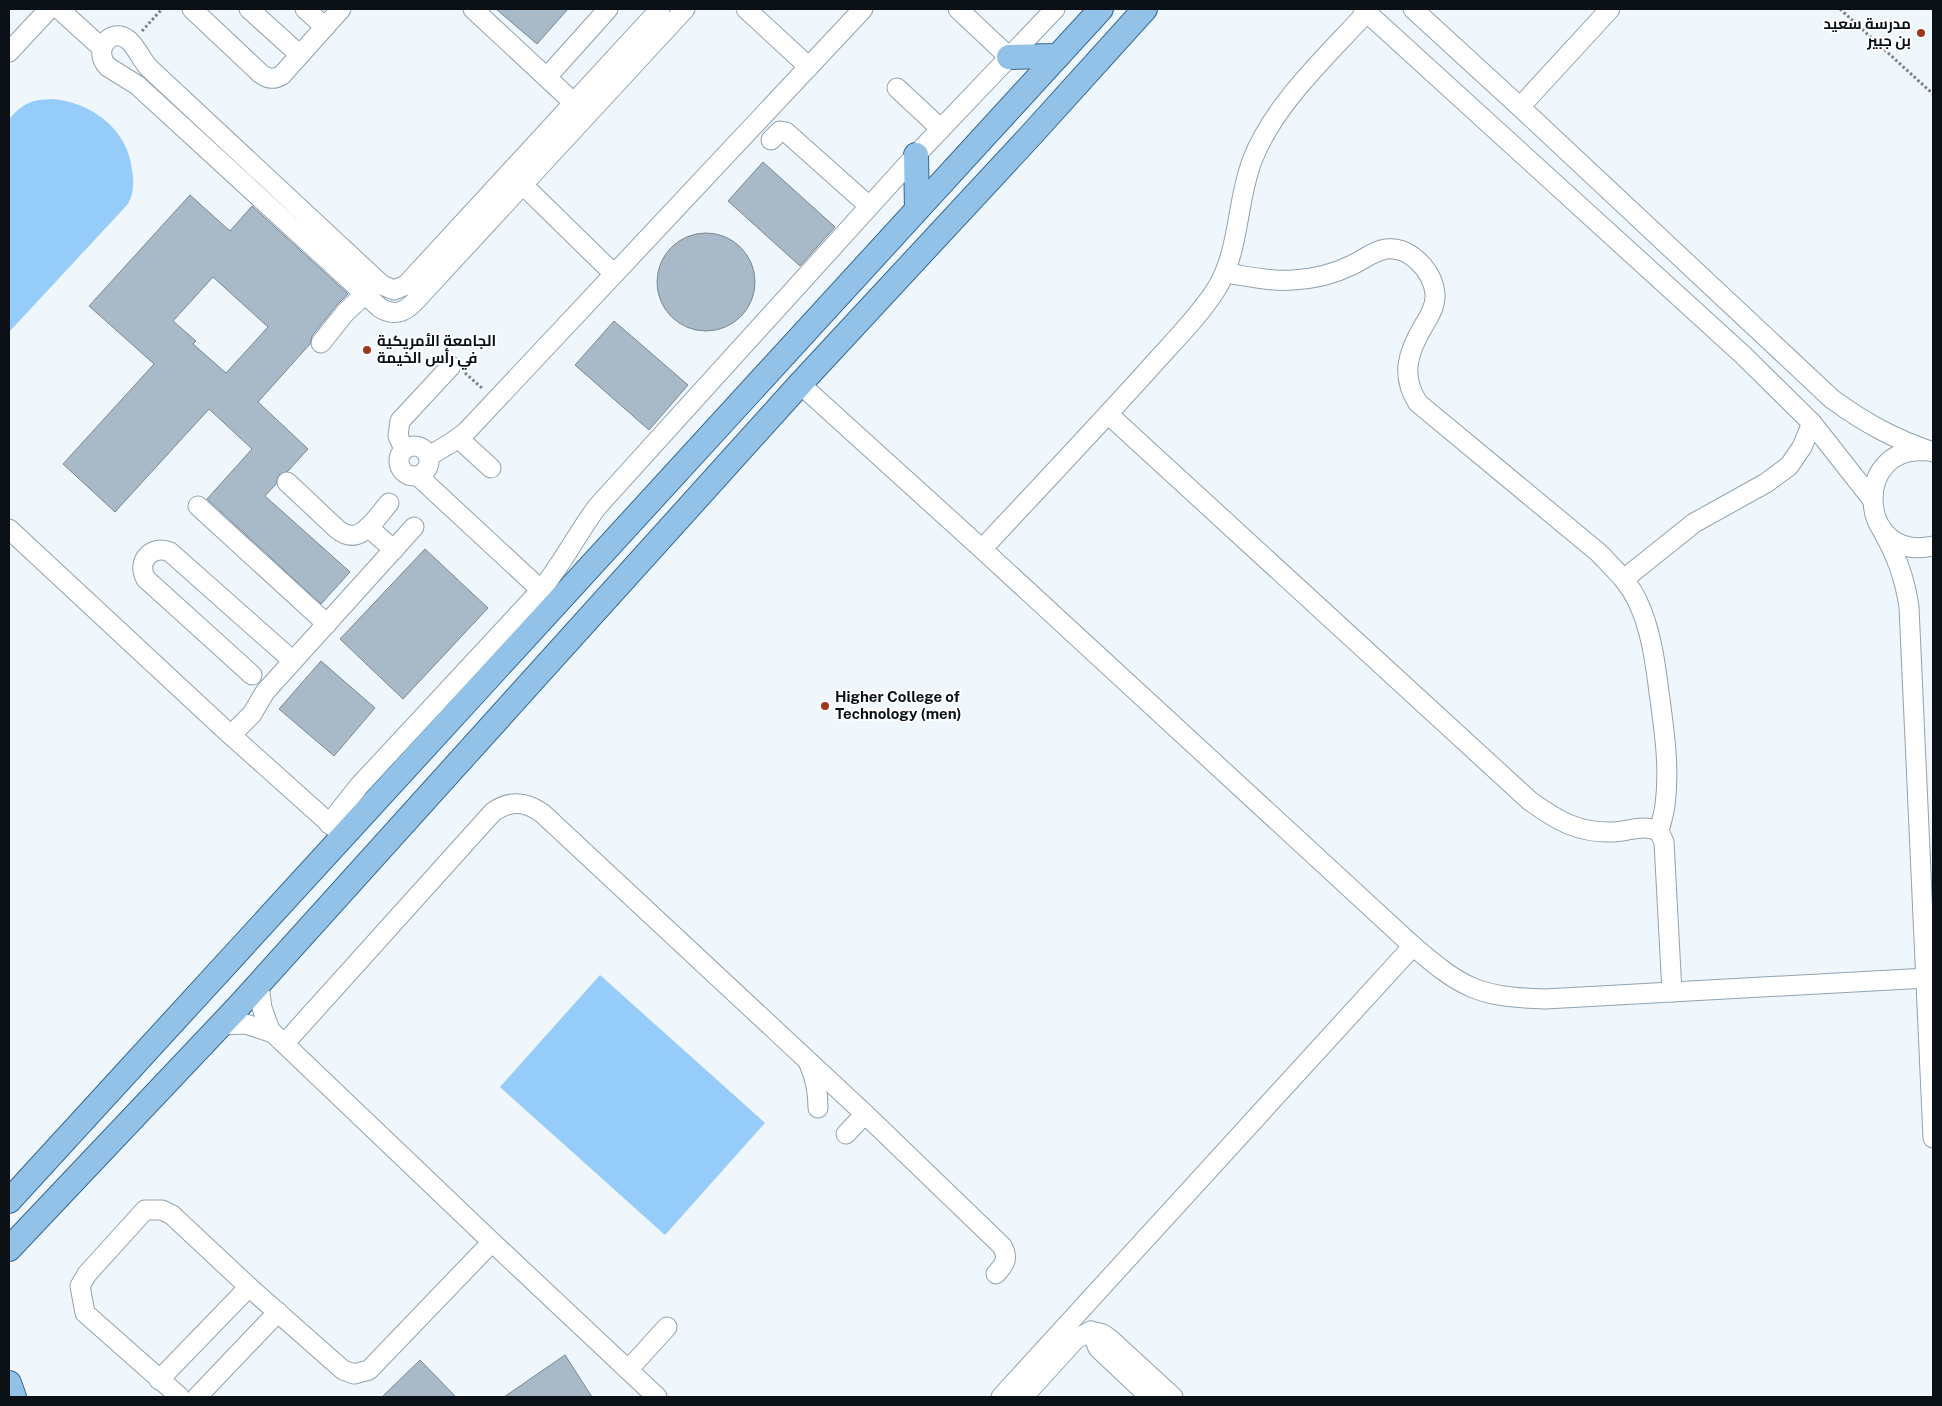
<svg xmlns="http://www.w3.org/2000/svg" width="1942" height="1406" font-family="'Public Sans',Cairo,sans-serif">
  <rect width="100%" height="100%" fill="#eff6fc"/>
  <!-- pitch -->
  <g fill="#96ccf9">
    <path d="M52,99C91,102 128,129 132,170C134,182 134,193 128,204L9,332V119C24,103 30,100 52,99Z"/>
    <polygon points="600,975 765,1123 665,1235 500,1087"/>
  </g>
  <!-- building -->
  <g fill="#a8b9c8" stroke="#788896" fill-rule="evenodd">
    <polygon points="496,9 568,9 537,44"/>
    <polygon points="763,162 835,227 800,266 728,201"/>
    <path d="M190,195L230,231L252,206L348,294L336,306L312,336L310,344L258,402L308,449L288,471L279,475L276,484L265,496L350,572L321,604L207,499L252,449L209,409L115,512L63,464L154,364L89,306ZM213,277L268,327L226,373L193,344L196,341L173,321Z"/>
    <circle cx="706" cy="282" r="49"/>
    <polygon points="614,321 688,385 649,430 575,365"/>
    <polygon points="425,549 488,608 403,699 340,639"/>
    <polygon points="321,661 375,708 334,756 279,709"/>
    <polygon points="565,1355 592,1397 504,1397"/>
    <polygon points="420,1360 456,1397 382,1397"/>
  </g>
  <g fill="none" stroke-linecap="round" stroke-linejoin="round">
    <!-- minor casing -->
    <g stroke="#91a2b0" stroke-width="21">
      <g id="minor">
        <polyline points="59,9 102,48"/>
        <path d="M192,9L260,73C267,79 274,80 282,75L341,9"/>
        <polyline points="249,9 300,55"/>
        <polyline points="305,9 325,27"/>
        <polyline points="473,9 574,103"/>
        <path d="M660,9L406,285L394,290L382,285L149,68C142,61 135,44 127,39C110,27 92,51 108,67L137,85L380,308C397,318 408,310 419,297L685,9"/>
        <polyline points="746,9 809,67"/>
        <polyline points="958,9 1009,57"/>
        <polyline points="1363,9 1743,355 1812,423 1871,498"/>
        <path d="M1413,9L1520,107L1832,399C1865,423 1894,439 1933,452"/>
        <polyline points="9,52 49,9"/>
        <polyline points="547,77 608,9"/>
        <polyline points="897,88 941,129"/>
        <polyline points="1520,107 1610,9"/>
        <polyline points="771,140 780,131 786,132 869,206"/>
        <polyline points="523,185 614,274"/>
        <path d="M1225,273C1247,276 1271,282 1293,280C1313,279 1334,274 1352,265C1363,260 1373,251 1386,249C1410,246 1433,271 1435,294C1436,305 1430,316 1424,325C1408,352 1400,375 1418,403L1599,553C1613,568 1628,581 1637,600C1651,629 1655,661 1659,692C1664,729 1670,768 1665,805C1664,814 1661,823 1659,831L1664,842L1672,992"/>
        <polyline points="321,343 345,313 365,294"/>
        <path d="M800,384L982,549L1413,946C1463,989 1479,997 1545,999L1927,978"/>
        <path d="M1108,414L1530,801C1558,821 1578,833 1613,832C1632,831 1640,824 1659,831"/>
        <polyline points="458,438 491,468"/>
        <circle cx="414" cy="461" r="15"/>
        <polyline points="404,449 398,436 400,421 451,366"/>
        <path d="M1925,451C1852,445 1857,563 1933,546"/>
        <polyline points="429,456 451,443 466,432 863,9"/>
        <polyline points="418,476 541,590"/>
        <path d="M287,482L337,529C360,548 375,519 389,503"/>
        <polyline points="198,506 327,624"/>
        <polyline points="368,527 394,550"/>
        <polyline points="9,529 223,728 338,831"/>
        <path d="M1883,532C1897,556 1905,579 1909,607L1933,1138"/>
        <path d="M982,549C1038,489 1094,430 1149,369C1171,344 1197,319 1215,291C1240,253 1236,203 1252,161C1273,105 1327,56 1367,12"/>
        <polyline points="1624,579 1694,523 1766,483 1789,466 1802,447 1812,423"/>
        <path d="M252,675L146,579C136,562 151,544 170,552L293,661"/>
        <polyline points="231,735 252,714 265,692 414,527"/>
        <path d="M329,824L359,786L541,590C562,564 577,534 597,507L916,155L1055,9"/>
        <polyline points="259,985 262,1008 270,1030"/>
        <polyline points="221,1025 246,1024 273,1033 492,1242 657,1397"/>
        <path d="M285,1043L493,812C510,800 525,801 542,813L865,1114L1002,1246C1009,1258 1005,1264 996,1274"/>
        <path d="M809,1064C816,1079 818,1092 818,1108"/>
        <polyline points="846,1134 865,1114"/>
        <polyline points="1091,1331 1098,1348 1150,1397"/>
        <polyline points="628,1370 667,1327"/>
        <polyline points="159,1380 249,1287"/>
        <polyline points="180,1397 85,1313 80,1286 87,1274 145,1210 162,1210 172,1215 249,1287 343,1370 354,1374 369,1370 492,1242"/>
        <polyline points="197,1397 278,1312"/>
        <polyline points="1001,1397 1413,946"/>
        <polyline points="1023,1397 1076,1339 1091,1331 1103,1334 1110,1339 1173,1397"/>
      </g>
    </g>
    <!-- major casing -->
    <g stroke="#336a94" stroke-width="26">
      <g id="major">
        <polyline points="1009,57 1058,56"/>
        <polyline points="916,155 917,209"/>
        <polyline points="9,1201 1101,9"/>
        <polyline points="9,1249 238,1007 800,384 1032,134 1145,9"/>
        <polyline points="9,1383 14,1397"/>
      </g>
    </g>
    <!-- path -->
    <g stroke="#7a8086" stroke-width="3" stroke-dasharray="2.5 2.5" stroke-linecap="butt">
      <polyline points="1840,9 1933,94"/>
      <polyline points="142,31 162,9"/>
      <polyline points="465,373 483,389"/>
    </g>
    <!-- minor -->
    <use href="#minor" stroke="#fff" stroke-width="19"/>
    <!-- major -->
    <use href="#major" stroke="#92c2e8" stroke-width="24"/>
  </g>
  <!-- markers -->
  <g fill="#9f371e" stroke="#fff" stroke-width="2">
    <circle cx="1921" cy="33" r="5"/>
    <circle cx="367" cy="350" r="5"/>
    <circle cx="825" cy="706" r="5"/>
  </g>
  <g text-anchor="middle" stroke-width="4" stroke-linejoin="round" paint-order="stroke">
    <!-- poi labels -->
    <g font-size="15" font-weight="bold" fill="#0a1015" stroke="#fff" text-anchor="start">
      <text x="1911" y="29" text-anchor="end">مدرسة سعيد<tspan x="1911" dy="17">بن جبير</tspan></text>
      <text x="377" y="346">الجامعة الأمريكية<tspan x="377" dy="17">في رأس الخيمة</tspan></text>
      <text x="835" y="702">Higher College of<tspan x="835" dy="17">Technology (men)</tspan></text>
    </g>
  </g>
  <!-- border -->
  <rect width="1942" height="1406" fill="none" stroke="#0a1015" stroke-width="20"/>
</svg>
